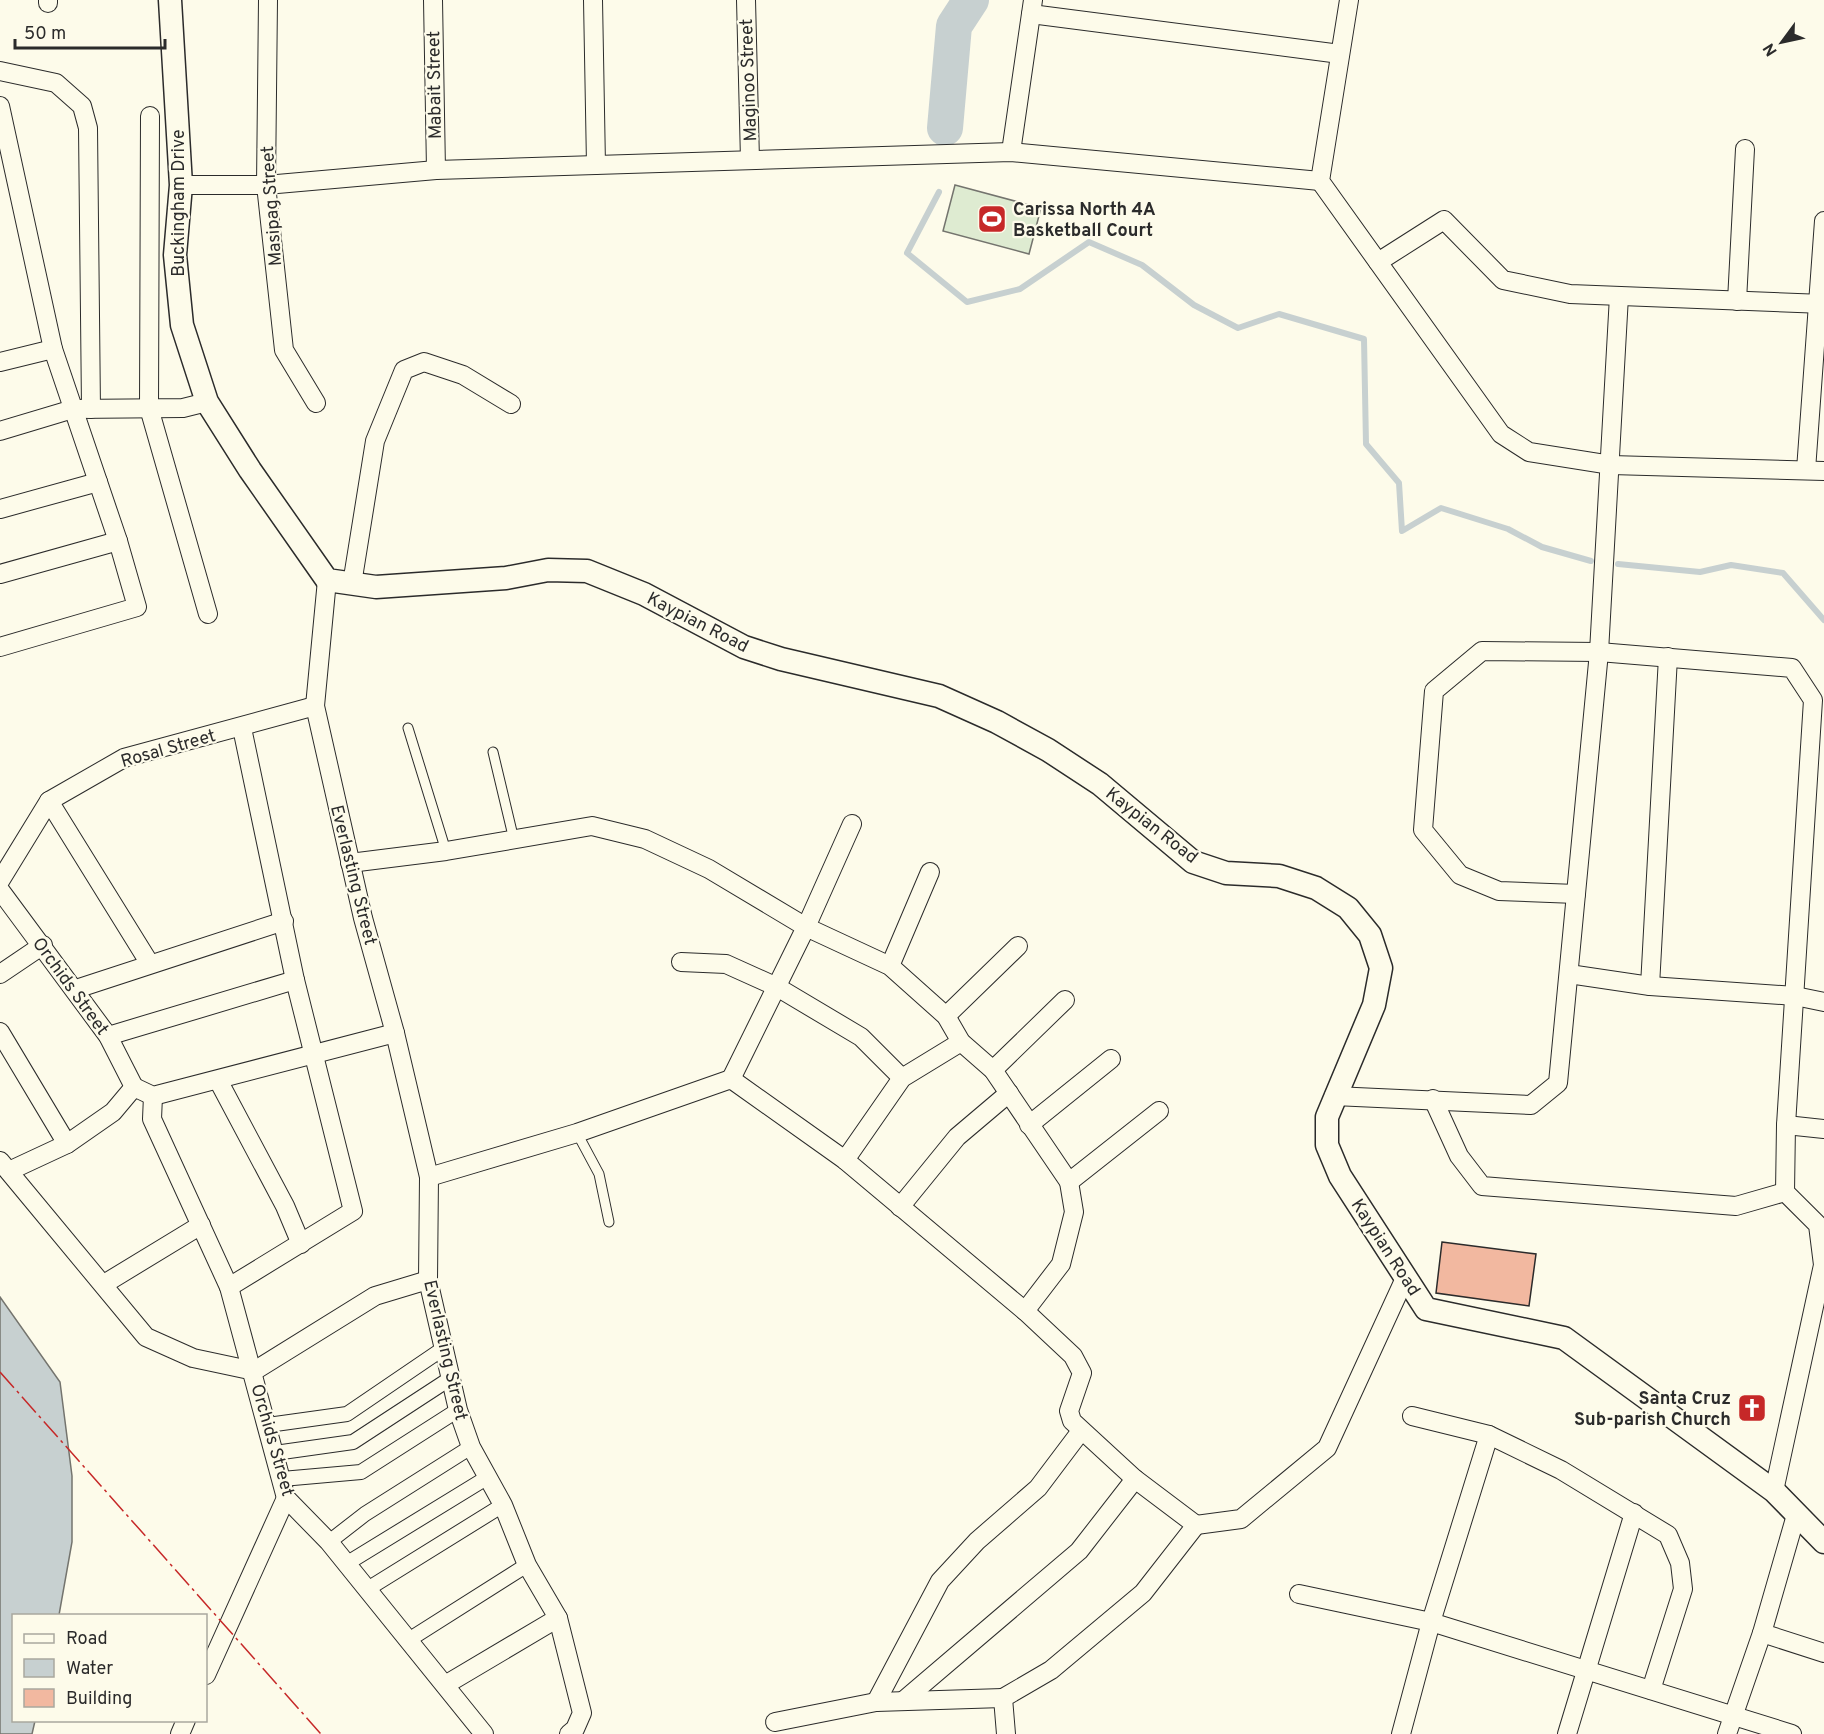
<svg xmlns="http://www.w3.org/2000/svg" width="1824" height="1734" font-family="Overpass,sans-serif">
  <rect width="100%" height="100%" fill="#fdfbea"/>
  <!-- green -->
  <polygon fill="#deebd1" stroke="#74746e" stroke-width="1.5" points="955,185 1041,208 1029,254 943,231"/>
  <!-- water -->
  <polygon fill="#c7d0d0" stroke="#74746e" stroke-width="1.5" points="0,1297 60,1382 72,1476 72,1542 59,1615 14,1616 14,1720 35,1721 32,1734 0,1734"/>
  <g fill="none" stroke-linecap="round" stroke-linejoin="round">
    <!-- stream -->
    <g stroke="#c7d0d0" stroke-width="6">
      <polyline points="939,192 907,253 967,302 1020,289 1089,242 1142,265 1194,305 1238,328 1279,314 1364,339 1366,444 1399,483 1402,531 1441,508 1508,529 1542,547 1591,561"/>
      <polyline points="1618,564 1700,572 1731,565 1783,573 1824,620"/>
    </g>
    <!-- river -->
    <polyline stroke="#c7d0d0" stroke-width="36" points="945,128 954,26 971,0"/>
  </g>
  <!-- building -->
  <polygon fill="#f2b8a0" stroke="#2b2b2b" stroke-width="1.5" points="1442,1242 1536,1254 1529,1306 1436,1293"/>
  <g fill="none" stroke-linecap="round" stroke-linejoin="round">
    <!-- service casing -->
    <g stroke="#2b2b2b" stroke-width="11">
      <g id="service">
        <polyline points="408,728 446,851"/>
        <polyline points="493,752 514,840"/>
        <polyline points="577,1133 599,1174 609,1222"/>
      </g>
    </g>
    <!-- pedestrian casing -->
    <g stroke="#2b2b2b" stroke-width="16">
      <g id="pedestrian">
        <polyline points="268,1425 347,1414 444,1348"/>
        <polyline points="275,1453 353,1442 451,1378"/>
        <polyline points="282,1479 361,1472 458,1410"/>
        <polyline points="329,1542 365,1514 471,1447"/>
        <polyline points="346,1564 488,1477"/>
        <polyline points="366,1590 503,1505"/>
        <polyline points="407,1641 527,1565"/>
      </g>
    </g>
    <!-- minor casing -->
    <g stroke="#2b2b2b" stroke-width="20">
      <g id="minor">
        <polyline points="48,0 48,3"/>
        <polyline points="268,0 266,185 284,350 316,403"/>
        <polyline points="433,0 436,170"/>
        <polyline points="593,0 596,165"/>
        <polyline points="746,0 750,160"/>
        <polyline points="1349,0 1320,181 1501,434 1529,452 1611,465 1824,471"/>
        <polyline points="1031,14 1340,54"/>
        <polyline points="0,71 56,83 82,106 88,128 91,409"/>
        <polyline points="0,106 53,349 118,541 137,607 0,647"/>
        <polyline points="150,116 149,408 208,614"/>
        <polyline points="1011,152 1033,0"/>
        <polyline points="181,185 266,185 436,170 1011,152 1320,181"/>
        <polyline points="1378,262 1444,220 1503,280 1570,294 1824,304"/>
        <polyline points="1737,301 1745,149"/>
        <polyline points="0,362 53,349"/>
        <polyline points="0,431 73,409 183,408 207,402"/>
        <polyline points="1806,470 1824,221"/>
        <polyline points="0,509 98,482"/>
        <polyline points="0,574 118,541"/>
        <polyline points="327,580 315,706 363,918 395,1033 429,1177 428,1280 458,1410 471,1447 503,1505 527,1565 558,1618 582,1713 575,1729 569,1734"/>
        <polyline points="352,584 375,441 404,370 424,362 463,375 511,404"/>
        <polyline points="49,801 150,964"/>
        <polyline points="350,863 446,851 592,826 645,839 709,869 806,927 890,966 946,1016 961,1042 993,1070 1069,1182 1074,1212 1061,1264 1025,1311"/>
        <polyline points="0,881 49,801 124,758 315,706"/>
        <polyline points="0,890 108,1036 134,1087"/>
        <polyline points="1576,894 1499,891 1460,875 1423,830 1434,691 1482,651 1599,652 1792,668 1813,700 1786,1125 1785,1192 1818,1225 1823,1265 1774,1491"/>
        <polyline points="681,962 726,964 777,987 861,1037 902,1078"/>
        <polyline points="890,966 930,872"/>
        <polyline points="0,974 43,945"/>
        <polyline points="1569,974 1650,986 1795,996 1824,1002"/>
        <polyline points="1650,986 1668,657"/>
        <polyline points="76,989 284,921"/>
        <polyline points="946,1016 1018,946"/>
        <polyline points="0,1032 67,1144"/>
        <polyline points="108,1036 295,980"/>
        <polyline points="993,1070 1065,1000"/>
        <polyline points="731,1079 806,927 852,824"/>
        <polyline points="218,1080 285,1206 301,1244"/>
        <polyline points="134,1087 153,1096 395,1033"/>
        <polyline points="153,1096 152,1119 229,1287 286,1498 329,1542 484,1734"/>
        <polyline points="1334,1096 1531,1105 1558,1083 1599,652 1619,296"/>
        <polyline points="1433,1099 1459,1156 1482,1186 1736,1206 1785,1192"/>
        <polyline points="1029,1125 1111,1059"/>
        <polyline points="1786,1125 1824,1129"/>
        <polyline points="845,1160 902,1078 961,1042"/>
        <polyline points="0,1161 146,1337 193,1358 254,1371 375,1296 428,1280"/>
        <polyline points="9,1171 67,1144 113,1112 134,1087"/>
        <polyline points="429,1177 577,1133 731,1079 845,1160 1025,1311 1073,1356 1082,1373 1069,1411 1072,1421 1135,1479 1196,1525 1143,1593 1051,1670 1003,1698 1006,1734"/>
        <polyline points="1069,1182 1159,1111"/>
        <polyline points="900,1207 957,1137 1009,1093"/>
        <polyline points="104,1284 201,1225"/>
        <polyline points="229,1287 353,1211 295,980 242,728"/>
        <polyline points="1412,1416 1489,1435 1561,1470 1668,1535 1680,1563 1683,1589 1651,1690"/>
        <polyline points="1196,1525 1241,1519 1327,1448 1406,1276"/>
        <polyline points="1299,1594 1431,1622 1792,1734"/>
        <polyline points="1762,1633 1824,1653"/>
        <polyline points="206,1675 286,1498"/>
        <polyline points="445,1685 558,1618"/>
        <polyline points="903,1701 1079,1551 1135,1479"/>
        <polyline points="876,1702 940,1581 977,1541 1038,1488 1081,1431"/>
        <polyline points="775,1722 876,1702 1003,1698"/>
        <polyline points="180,1734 186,1720"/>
        <polyline points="1401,1734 1431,1622 1489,1435"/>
        <polyline points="1567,1734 1634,1513"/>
        <polyline points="1727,1734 1762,1633 1796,1515"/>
      </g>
    </g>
    <!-- tertiary casing -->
    <g stroke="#2b2b2b" stroke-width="25">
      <polyline id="tertiary" points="170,0 181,185 175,255 182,325 207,402 250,470 327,580 376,587 506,578 548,570 587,571 644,594 744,647 781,659 939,696 997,722 1048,750 1100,784 1193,862 1226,873 1279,876 1316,888 1348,908 1370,935 1381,968 1374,1005 1327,1117 1327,1145 1340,1176 1426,1309 1564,1338 1774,1491 1824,1542"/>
    </g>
    <!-- service -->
    <use href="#service" stroke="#fdfbea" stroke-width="9"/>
    <!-- pedestrian -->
    <use href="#pedestrian" stroke="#fdfbea" stroke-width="14"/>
    <!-- minor -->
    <use href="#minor" stroke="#fdfbea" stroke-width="18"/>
    <!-- tertiary -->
    <use href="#tertiary" stroke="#fdfbea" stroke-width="22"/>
    <!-- power -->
    <polyline stroke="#c62828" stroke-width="1.5" stroke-dasharray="21 4.5 3 4.5" stroke-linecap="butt" points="0,1372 321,1734"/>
  </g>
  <!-- icons -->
  <defs>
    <g id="stadium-square" transform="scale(1.5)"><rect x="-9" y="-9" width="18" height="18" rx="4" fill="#c62828" stroke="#fdfbea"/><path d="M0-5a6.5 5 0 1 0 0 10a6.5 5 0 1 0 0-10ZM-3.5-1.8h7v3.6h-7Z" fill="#fff"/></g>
    <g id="church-square" transform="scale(1.5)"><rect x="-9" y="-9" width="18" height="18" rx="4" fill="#c62828" stroke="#fdfbea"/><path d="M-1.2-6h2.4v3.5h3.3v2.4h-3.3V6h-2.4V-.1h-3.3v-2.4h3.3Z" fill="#fff"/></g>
  </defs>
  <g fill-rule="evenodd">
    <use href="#stadium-square" x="992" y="219"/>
    <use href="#church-square" x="1752" y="1408"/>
  </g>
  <g text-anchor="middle" stroke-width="4.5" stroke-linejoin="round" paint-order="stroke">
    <!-- street labels -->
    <g font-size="18" fill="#2b2b2b" stroke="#fdfbea">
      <text transform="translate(748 80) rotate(-92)" y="6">Maginoo Street</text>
      <text transform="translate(434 85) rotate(-91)" y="6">Mabait Street</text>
      <text transform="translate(178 203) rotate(-90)" y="6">Buckingham Drive</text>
      <text transform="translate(271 206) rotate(-94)" y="6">Masipag Street</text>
      <text transform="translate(698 622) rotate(27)" y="6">Kaypian Road</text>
      <text transform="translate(168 748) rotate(-16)" y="6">Rosal Street</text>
      <text transform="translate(1152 825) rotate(38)" y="6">Kaypian Road</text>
      <text transform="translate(354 875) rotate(76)" y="6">Everlasting Street</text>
      <text transform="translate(71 986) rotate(54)" y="6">Orchids Street</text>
      <text transform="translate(1386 1247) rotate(57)" y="6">Kaypian Road</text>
      <text transform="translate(446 1350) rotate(77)" y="6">Everlasting Street</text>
      <text transform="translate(273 1440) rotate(74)" y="6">Orchids Street</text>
    </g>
    <!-- poi labels -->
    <g font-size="18" font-weight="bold" fill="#2b2b2b" stroke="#fdfbea" text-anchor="start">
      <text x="1013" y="215">Carissa North 4A<tspan x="1013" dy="21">Basketball Court</tspan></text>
      <text x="1731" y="1404" text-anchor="end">Santa Cruz<tspan x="1731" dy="21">Sub-parish Church</tspan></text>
    </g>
  </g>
  <!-- legend -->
  <rect x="12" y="1614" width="195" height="108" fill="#fdfbea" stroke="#a9a89e" stroke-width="1.5"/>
  <rect x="24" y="1634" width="30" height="9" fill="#fdfbea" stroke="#a9a89e" stroke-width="1.5"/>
  <text x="66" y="1644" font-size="18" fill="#2b2b2b">Road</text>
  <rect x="24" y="1659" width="30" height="18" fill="#c7d0d0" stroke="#a9a89e" stroke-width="1.5"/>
  <text x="66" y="1674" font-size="18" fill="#2b2b2b">Water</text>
  <rect x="24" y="1689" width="30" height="18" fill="#f2b8a0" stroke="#a9a89e" stroke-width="1.5"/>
  <text x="66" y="1704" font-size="18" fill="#2b2b2b">Building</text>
  <!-- north arrow -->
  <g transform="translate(1782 42) rotate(237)" stroke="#fdfbea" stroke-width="4.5" paint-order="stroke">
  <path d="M0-4.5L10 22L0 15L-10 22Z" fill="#2b2b2b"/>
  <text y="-9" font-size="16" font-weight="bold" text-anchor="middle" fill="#2b2b2b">N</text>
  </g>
  <!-- scale -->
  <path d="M15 39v9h150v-9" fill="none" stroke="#2b2b2b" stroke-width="3"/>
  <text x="24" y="39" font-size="18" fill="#2b2b2b" stroke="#fdfbea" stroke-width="4.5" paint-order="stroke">50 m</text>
</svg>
